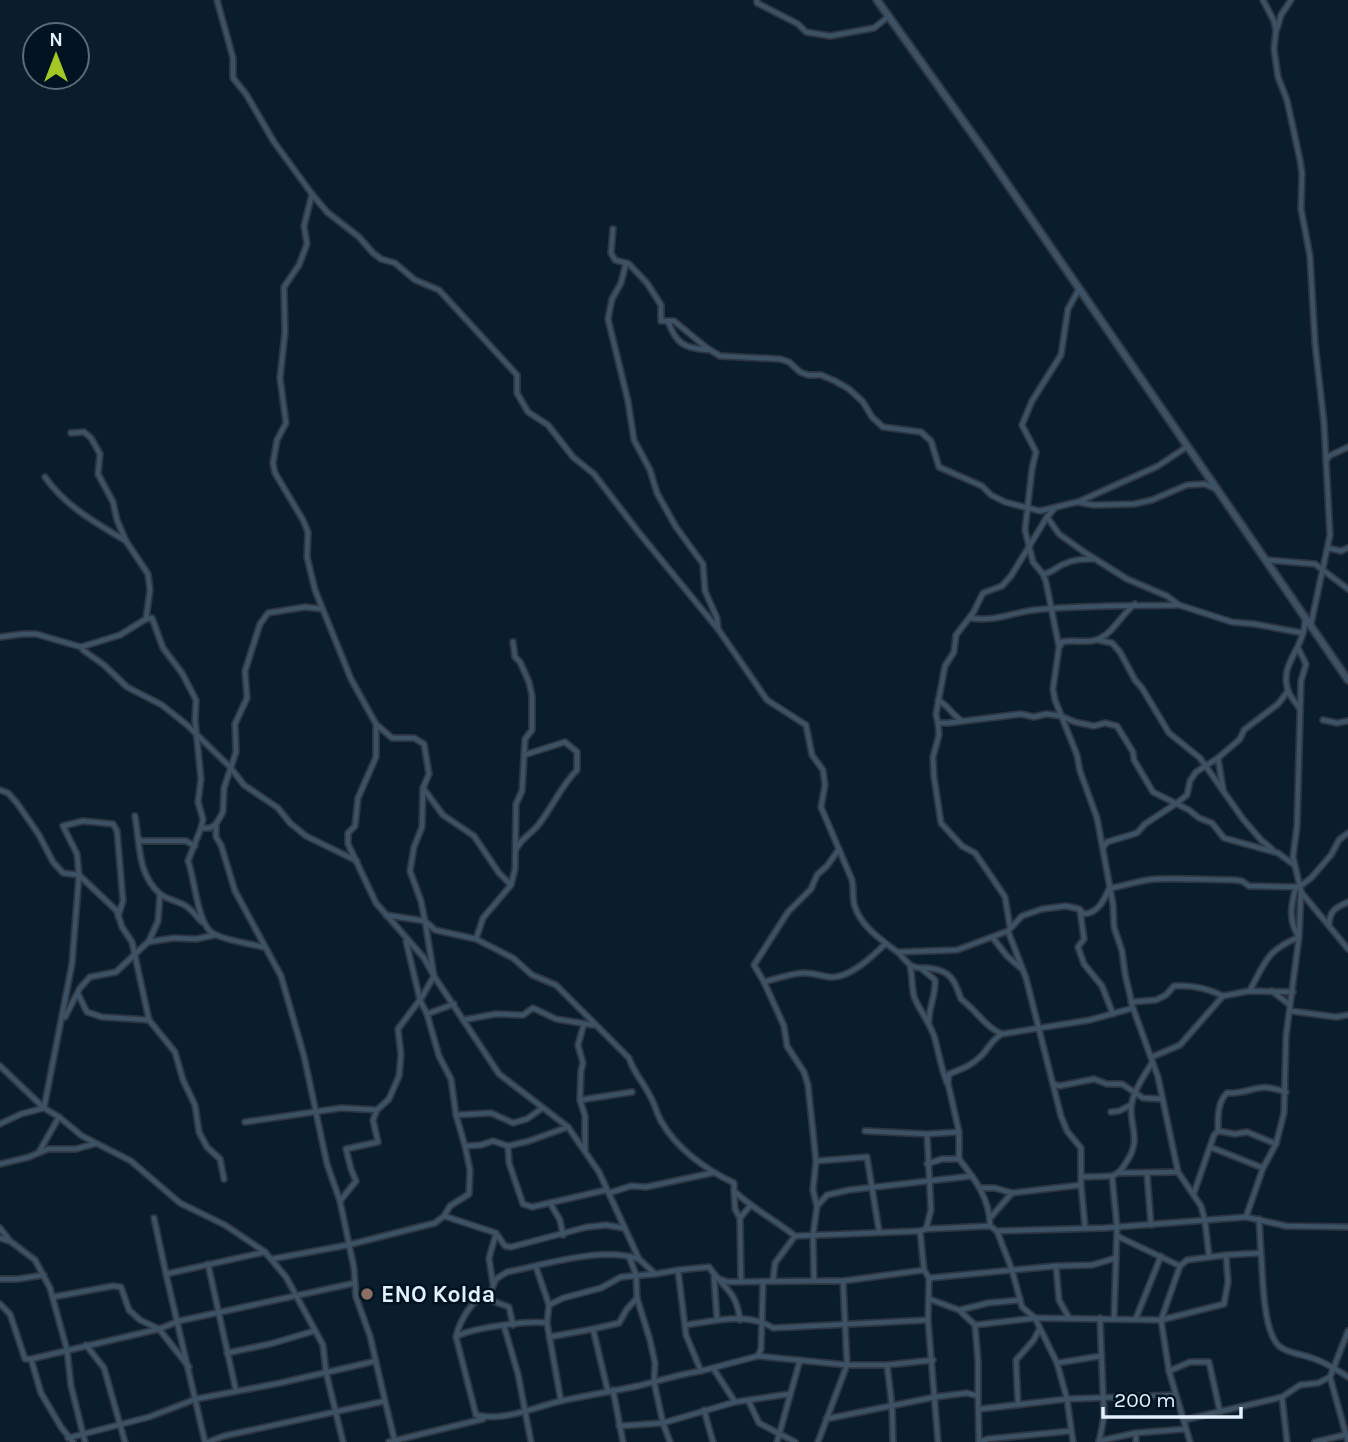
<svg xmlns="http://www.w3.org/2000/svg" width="1348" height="1442" font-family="Karla,sans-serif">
  <rect width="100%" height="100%" fill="#091d2c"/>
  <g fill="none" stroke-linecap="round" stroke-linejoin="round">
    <!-- minor casing -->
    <g stroke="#2e3542" stroke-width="8">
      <g id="minor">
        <path d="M217,0L233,58V78L246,94L274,142L312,194L327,212L359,237L373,253L381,259L395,263L415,280L439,290L517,375V393L528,412L548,425L573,457L594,474L640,534L718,629L767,700L806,725L812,755L823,770L825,785L821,807L852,880C854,889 852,899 855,907C862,927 880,939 896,951C902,955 906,963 912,966C918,969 922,968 928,968C951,970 955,981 961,999C976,1010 985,1027 1002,1034L1090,1020L1133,1008"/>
        <polyline points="757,0 757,3 798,24 806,32 830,36 874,28 889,16"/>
        <polyline points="1263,0 1274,21 1276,30 1274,49 1278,77 1287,100 1300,160 1302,173 1301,209 1310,256 1315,343 1324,423 1330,535 1311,624"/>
        <polyline points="1277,29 1281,15 1291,0"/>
        <polyline points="312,194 304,226 307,244 299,265 284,287 285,332 280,378 286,423 277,440 273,463 275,473 303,520 308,532 307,557 315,590 351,679 376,724 376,757 358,798 355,826 348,833 348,844 376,903 424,958 434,976 499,1074 568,1127 599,1172 639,1259 655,1274 678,1270 686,1335 701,1371 758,1356 847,1365 818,1442"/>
        <polyline points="613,229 611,253 615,260 626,263"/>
        <polyline points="1079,289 1068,309 1061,355 1032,401 1022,425 1036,452 1032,469 1025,530 1033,562 1043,574 1046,582 1059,647 1053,689 1055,700 1077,755 1080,771 1097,818 1113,904 1114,927 1122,951 1125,974 1133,1008 1158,1077 1178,1172 1201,1206 1205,1221 1209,1256"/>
        <path d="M668,321C676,344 684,348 708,350"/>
        <polyline points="71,433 84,432 91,438 100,454 98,474 113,502 117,520 126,541 148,574 150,590 146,619"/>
        <polyline points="1326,461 1329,456 1348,447"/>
        <path d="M45,477C65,506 96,523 126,541"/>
        <polyline points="1078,502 1158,466 1188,446"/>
        <polyline points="1047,517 1059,534 1084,552 1127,579 1167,596 1179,605 1232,622 1254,624 1303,633"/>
        <polyline points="1328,548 1341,551 1348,548"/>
        <polyline points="1267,560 1315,564 1348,589"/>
        <path d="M1043,574C1052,573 1056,567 1064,564C1074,559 1084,559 1094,559"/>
        <path d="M970,618C994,622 1011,613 1034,610C1082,605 1131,606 1179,605"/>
        <polyline points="718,629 717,618 705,591 703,564 676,527 657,493 650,470 634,440 628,401 608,319 612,299 621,283 626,263 629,264 647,283 661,305 661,321 674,321 707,348 720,356 780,359 789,362 800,372 808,375 821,375 835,381 849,389 863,402 872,417 883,427 921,432 931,441 939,467 982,486 991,495 1005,502 1040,511 1077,502 1094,505 1134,504 1152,500 1187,485 1205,484 1216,489"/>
        <polyline points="0,637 23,634 36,634 81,647 120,635 146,619 152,618 163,648 182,673 196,700 195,720 201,779 198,802 203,819 201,828"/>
        <polyline points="1098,640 1112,643 1120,652 1135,680 1142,688 1169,733 1200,758 1243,819 1261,840 1272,849"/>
        <path d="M1060,646L1062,642C1072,640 1082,642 1091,641C1111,639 1120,615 1135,604"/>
        <polyline points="83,650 104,665 127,687 162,705 187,725 230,767 244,785 278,808 290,823 306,836 357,861"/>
        <path d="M938,700C949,706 952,715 962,721"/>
        <path d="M1300,709C1296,703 1290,697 1288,690C1280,668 1298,653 1303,633C1305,628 1305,622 1305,617"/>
        <polyline points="1323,720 1337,723 1348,721"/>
        <polyline points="938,723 936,714 945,666 954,652 956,635 973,613 983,593 1002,586 1011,576 1047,517 1054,509"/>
        <path d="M376,724L392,738H414L424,744L429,774L423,788L422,827L414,847L410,871L421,901L425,921L435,930L476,939L513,958L532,975L556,985L629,1058C634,1074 643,1081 650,1096C655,1104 656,1112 661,1121C676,1148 706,1170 734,1183V1191C753,1209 775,1220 795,1236L920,1231L924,1270L929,1278L928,1320L938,1442"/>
        <polyline points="1218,758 1223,789"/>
        <polyline points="423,788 443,815 474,836 499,873 511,885"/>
        <polyline points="0,790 8,793 17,803 39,835 53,862 63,873 79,875 117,911 122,927 132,942 149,1020 175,1052 183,1080 195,1105 199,1132 207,1147 220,1159 224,1179"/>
        <path d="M135,816C140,843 137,874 160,894C168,900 178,901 186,906C192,910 197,917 202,922"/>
        <polyline points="216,824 216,837 221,845 235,891 281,976 304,1056 327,1164 340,1201"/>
        <polyline points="138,838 142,841 186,841 195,846"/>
        <path d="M517,848C523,836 532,834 539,824C553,806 561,786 577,770V752L565,742L524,755"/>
        <polyline points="1103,848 1107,842 1137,833 1145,824 1177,803 1187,795 1190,781 1196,772 1218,758 1240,739 1244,730 1278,704 1288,691"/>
        <path d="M1110,888C1126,886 1141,879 1158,879C1184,878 1210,880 1235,880L1242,881L1249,886L1299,887L1311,878L1331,855L1339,840L1348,833"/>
        <polyline points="1301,892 1348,949"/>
        <polyline points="1080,910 1084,939 1078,947 1084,964 1102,986 1113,1014"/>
        <path d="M1329,925C1330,910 1335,908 1348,902"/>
        <polyline points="1010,927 1005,897 993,879 975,853 962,846 941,823 934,777 933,757 939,735 938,723 948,723 1021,714 1034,717 1046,714 1061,716 1075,722 1094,726 1105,723 1117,726 1133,752 1134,760 1153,792 1189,810 1199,818 1212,823 1224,838 1278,853 1293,864"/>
        <polyline points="1008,931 1026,978 1061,1116 1067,1131 1081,1148 1081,1185 1085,1227"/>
        <polyline points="993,938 1007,956 1023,970"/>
        <polyline points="476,939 483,918 511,885 515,869 516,804 522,791 525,739 532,730 532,696 529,682 520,662 515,657 513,642"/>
        <polyline points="149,941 158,921 160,894"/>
        <polyline points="406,941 420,1000 427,1014"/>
        <path d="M263,947C247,943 228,941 214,934C197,926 195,878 188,861L201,828H210L216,824L223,812L224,788L236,752L235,724L247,698L245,671L260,624L268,613L305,607L322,609"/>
        <path d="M898,952L957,950L1008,931L1022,916L1042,909L1066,906L1079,909L1084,914C1098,913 1104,900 1109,889"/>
        <path d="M910,966C913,977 911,989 915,999C921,1013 931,1024 935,1039C939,1054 941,1068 947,1083"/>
        <path d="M923,970L935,980C936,995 929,1006 929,1021"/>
        <polyline points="764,982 754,965 788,912 811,889 817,875 827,866 839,849"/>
        <path d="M1250,990C1266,961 1266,951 1299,937C1288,921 1291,904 1296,887"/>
        <polyline points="1272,991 1290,1005"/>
        <polyline points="78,994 87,1012 102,1017 149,1020"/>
        <path d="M1131,1002L1156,1000L1166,995L1174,986C1191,985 1209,989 1223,996"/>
        <polyline points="454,1004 427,1014 439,1056 451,1079 456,1115 465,1146"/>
        <polyline points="1291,1011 1336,1017 1348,1015"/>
        <polyline points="65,1017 80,988 90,977 116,972 148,942 174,938 196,939 215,935"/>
        <polyline points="463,1020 496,1014 523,1015 533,1008 556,1019 593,1025"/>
        <polyline points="584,1024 578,1045 583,1063 581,1071 580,1100 585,1116 585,1151"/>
        <polyline points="1152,1057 1180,1045 1223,996 1249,991 1293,992"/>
        <polyline points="0,1066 44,1108 59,1117 82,1136 131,1161 180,1203 225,1225 265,1252 166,1274 205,1442"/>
        <polyline points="1054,1084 1059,1086 1094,1079 1107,1084 1122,1084 1143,1098 1162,1099"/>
        <polyline points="580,1100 632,1092"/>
        <polyline points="1111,1112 1119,1111 1131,1105"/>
        <polyline points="456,1115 491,1113 513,1123 527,1119 541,1109"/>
        <polyline points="245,1122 341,1108 377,1110"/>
        <polyline points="0,1124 21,1114 44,1108 72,964 79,875 77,854 63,826 83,821 113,824 117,831 123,901 118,916"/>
        <polyline points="865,1131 927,1134 959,1132"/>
        <path d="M1218,1131C1218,1117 1217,1103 1227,1093C1253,1094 1255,1081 1286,1092"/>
        <polyline points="508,1146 509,1163 523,1204 532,1207 606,1190"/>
        <polyline points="1210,1147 1263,1168"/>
        <polyline points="39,1152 59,1117"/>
        <path d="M959,1159V1132L948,1083L949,1074C962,1069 971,1066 981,1056C989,1048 992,1039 1002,1034"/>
        <path d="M816,1161L808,1085L804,1072L787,1046L784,1026L764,982C776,979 789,974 802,973C812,972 820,976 829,977C849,979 872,957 885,944"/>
        <polyline points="0,1164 29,1157 48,1149 76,1149 94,1144"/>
        <path d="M927,1164L942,1159H959C975,1179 990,1199 990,1226"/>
        <polyline points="1120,1173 1178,1172"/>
        <polyline points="1147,1174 1151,1225"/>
        <polyline points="1082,1177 1112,1176"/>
        <polyline points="981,1188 995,1188 1012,1193 1081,1185"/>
        <polyline points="734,1191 735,1209 740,1218 741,1282"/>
        <polyline points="609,1193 631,1186 646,1187 712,1173"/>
        <polyline points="1194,1193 1214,1135 1218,1131 1235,1134 1247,1132 1276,1144"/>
        <polyline points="550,1203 560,1220 563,1235"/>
        <polyline points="818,1205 827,1195 849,1190 972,1176"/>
        <polyline points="444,1216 450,1206 469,1194 470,1170 465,1146 481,1145 493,1141 508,1146 529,1141 568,1127"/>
        <polyline points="991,1217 1012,1193"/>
        <polyline points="1246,1217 1286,1226 1348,1227"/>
        <polyline points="154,1218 166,1274"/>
        <polyline points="740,1218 750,1206"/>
        <polyline points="1259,1219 1261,1253"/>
        <polyline points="0,1228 10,1241 35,1260 50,1288 67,1350 71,1386 85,1442"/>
        <polyline points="926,1229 931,1210 927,1134"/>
        <polyline points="879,1231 867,1157 816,1161 813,1190 817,1206 813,1235 814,1281 843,1281 924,1270"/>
        <polyline points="920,1231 926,1229 990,1226 997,1231 1012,1270 1022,1307 1035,1318 1057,1363 1067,1399 1073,1442"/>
        <polyline points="997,1231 1104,1228 1246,1217 1263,1168 1276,1144 1284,1113 1286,1036 1299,937 1301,891 1293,857 1297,826 1301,681 1306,664 1298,648"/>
        <polyline points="1117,1236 1180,1266"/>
        <polyline points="0,1238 9,1241"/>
        <polyline points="265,1252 286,1277 323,1345 326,1372 343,1442"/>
        <path d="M1226,1255L1261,1253C1263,1274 1262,1337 1282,1348C1289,1353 1300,1354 1309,1357C1323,1361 1336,1369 1348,1377"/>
        <polyline points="272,1259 348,1245 435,1223 444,1216 496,1233 505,1246 511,1247 587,1227 606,1225 623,1228"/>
        <path d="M638,1259C602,1246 544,1265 507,1272L496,1279L491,1291C473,1298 460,1319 456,1337L476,1415C504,1422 534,1407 561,1401C588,1395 615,1391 642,1385C662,1380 681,1374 701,1371"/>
        <polyline points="208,1264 236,1391"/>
        <polyline points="1056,1266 1059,1300 1069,1318"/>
        <polyline points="536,1267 549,1305"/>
        <path d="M678,1270L709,1267C725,1290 736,1290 740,1320"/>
        <polyline points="929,1278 1056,1266 1092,1265 1116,1258"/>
        <polyline points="0,1279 18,1279 44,1275"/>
        <polyline points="773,1280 775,1263 795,1236"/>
        <polyline points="843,1281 847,1365 887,1365 933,1360"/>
        <polyline points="493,1284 489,1258 496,1234"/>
        <polyline points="479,1296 509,1307 513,1325"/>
        <polyline points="53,1297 113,1286 121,1287 129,1310 140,1320 159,1329 189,1367"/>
        <polyline points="637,1298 650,1340 655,1363 654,1382 663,1423 670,1442"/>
        <polyline points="929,1299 959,1310 975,1325 1035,1318 1161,1320 1224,1304 1228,1282 1226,1255 1187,1260 1180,1266 1161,1320 1169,1371 1190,1442"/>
        <polyline points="0,1304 10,1314 25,1359 31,1359 159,1329 179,1321 355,1283"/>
        <polyline points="960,1310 988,1303 1020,1300"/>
        <path d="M1114,1318L1117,1227L1112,1176C1120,1173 1122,1169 1127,1161C1143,1137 1127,1123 1132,1102C1135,1088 1145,1074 1152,1063"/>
        <polyline points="1136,1318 1161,1256"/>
        <polyline points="717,1320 714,1277 728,1282 814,1281"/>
        <path d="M686,1325C713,1321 749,1312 773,1328L928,1320"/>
        <polyline points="975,1325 978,1361 978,1396"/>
        <polyline points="504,1326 518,1374 531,1442"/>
        <polyline points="593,1329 619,1323 627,1309 637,1298 636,1275 629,1256"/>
        <path d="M456,1337C469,1328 531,1320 547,1323"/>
        <polyline points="549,1337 593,1329 608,1392"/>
        <polyline points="86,1345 104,1368 125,1442"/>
        <polyline points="227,1353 270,1344 314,1331"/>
        <polyline points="758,1356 761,1349 763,1283"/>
        <polyline points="31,1359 41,1393 61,1427 73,1442"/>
        <polyline points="1057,1363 1101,1356"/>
        <polyline points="887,1365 892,1406 893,1442"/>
        <polyline points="713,1368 735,1402"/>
        <polyline points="1169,1371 1190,1362 1209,1362 1220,1412"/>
        <polyline points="613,1390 623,1442"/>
        <polyline points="1282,1397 1287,1442"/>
        <polyline points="385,1401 370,1336 356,1297 354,1268 340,1201 356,1181 351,1169 346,1149 378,1142 373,1120 377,1110 389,1099 399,1076 401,1055 398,1029 422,997 434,976 425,921 386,915"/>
        <polyline points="561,1401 547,1323 549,1305 563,1298 601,1288 621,1277 655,1274"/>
        <polyline points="749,1402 759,1423 795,1442"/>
        <polyline points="1018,1405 1016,1360 1033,1341 1039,1330"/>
        <polyline points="980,1409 1067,1399 1175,1395"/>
        <polyline points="704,1410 713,1442"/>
        <polyline points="826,1419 935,1397 967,1393 978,1396 979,1442"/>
        <polyline points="1184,1420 1282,1397 1300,1385 1318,1383 1330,1377"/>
        <polyline points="619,1426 663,1423 735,1402 789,1394"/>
        <polyline points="1136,1433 1136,1442"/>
        <polyline points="68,1438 149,1417 196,1399 280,1383 376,1361"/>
        <polyline points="1099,1441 1136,1433 1186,1429"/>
        <polyline points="208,1442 224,1436 385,1401 395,1442"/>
        <polyline points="389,1442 483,1419"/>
        <polyline points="777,1442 800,1360"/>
        <polyline points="979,1442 988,1439 1071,1431"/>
        <polyline points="1099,1442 1104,1417 1100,1318"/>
        <polyline points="1315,1442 1345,1435"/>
        <polyline points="1348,1442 1330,1377 1348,1331"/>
      </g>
    </g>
    <!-- secondary casing -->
    <g stroke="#2e3542" stroke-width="10">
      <polyline id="secondary" points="877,0 986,153 1348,680"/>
    </g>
    <!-- minor -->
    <use href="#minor" stroke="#3c5163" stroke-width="4.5"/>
    <!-- secondary -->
    <use href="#secondary" stroke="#3c5163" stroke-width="6"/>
  </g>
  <!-- markers -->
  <circle fill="#8d6e63" stroke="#021322" stroke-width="2.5" cx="367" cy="1294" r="7"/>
  <g text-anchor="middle" stroke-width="5" stroke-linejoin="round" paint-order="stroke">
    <!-- poi labels -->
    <g font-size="23" font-weight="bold" fill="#e4f0fb" stroke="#021322" text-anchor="start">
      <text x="381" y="1302">ENO Kolda</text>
    </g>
  </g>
  <!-- north arrow -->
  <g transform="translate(56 56)"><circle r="33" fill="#021322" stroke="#5c6b79" stroke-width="2"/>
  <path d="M0-5L12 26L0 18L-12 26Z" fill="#a4c825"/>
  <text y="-10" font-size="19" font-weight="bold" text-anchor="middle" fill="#e4f0fb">N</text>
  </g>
  <!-- scale -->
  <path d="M1103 1407v10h138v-10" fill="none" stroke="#e4f0fb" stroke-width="3.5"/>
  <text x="1114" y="1407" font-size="21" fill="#e4f0fb" stroke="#021322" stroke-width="5" paint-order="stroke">200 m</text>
</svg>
